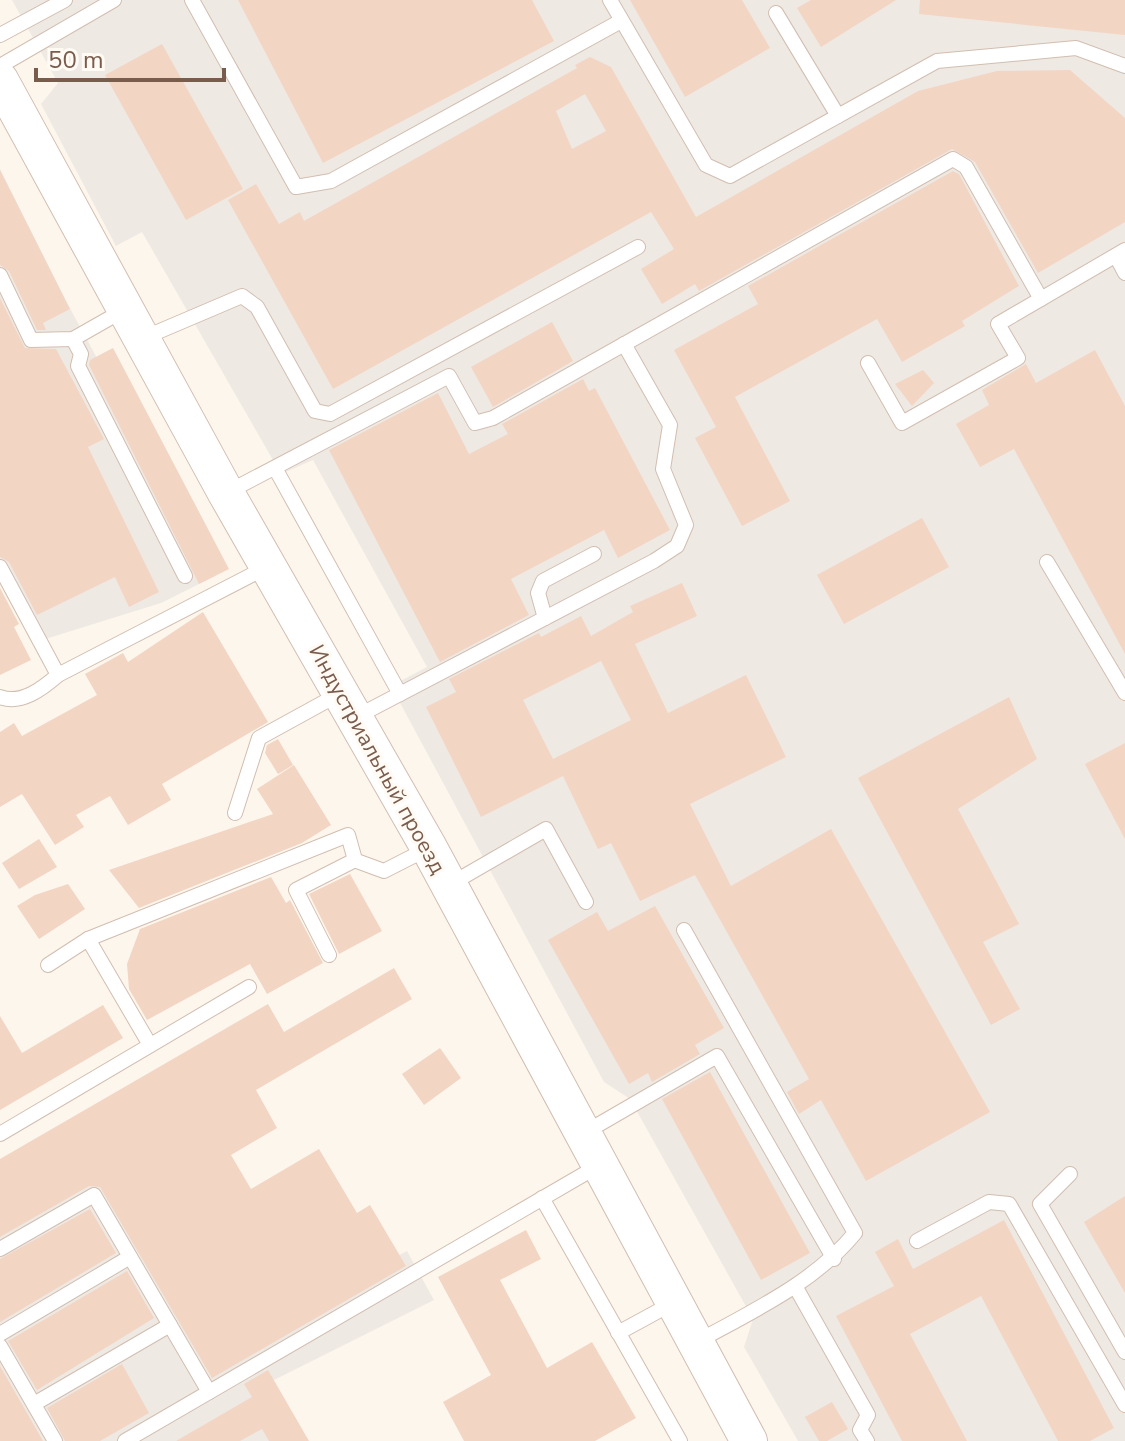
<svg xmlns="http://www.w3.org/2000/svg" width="1125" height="1441" font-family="'Nunito Sans',sans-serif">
  <rect width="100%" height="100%" fill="#fdf6ec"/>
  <!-- industrial -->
  <g fill="#efe9e4">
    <polygon points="12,0 1125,0 1125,1441 798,1441 744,1347 753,1319 630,1099 604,1082 391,686 427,667 313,460 281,474 142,232 116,246 41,104 58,83"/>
    <polygon points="0,169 66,301 215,576 161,603 39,641 0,567"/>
    <polygon points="128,1104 250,1332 407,1251 434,1300 258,1388 286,1441 0,1441 0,1174"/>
  </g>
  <!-- building -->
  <g fill="#f3d5c3" fill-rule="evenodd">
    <polygon points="238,0 532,0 554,41 323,163"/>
    <polygon points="630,0 742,0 770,48 685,97"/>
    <polygon points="811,0 896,0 821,47 797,8"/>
    <polygon points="920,0 1125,0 1125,35 919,14"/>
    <polygon points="162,44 243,189 186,220 105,75"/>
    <path d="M590,57L611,67L696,217L918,91L997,71L1070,70L1125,118V222L1038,273L975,162L952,149L699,291L695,284L662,304L641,269L674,249L651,212L333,389L228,200L256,184L279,224L300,212L304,221L577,68L575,65ZM585,94L606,131L572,149L556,111Z"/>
    <polygon points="0,170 70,309 43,323 46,330 37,330 9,271 0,265"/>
    <polygon points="953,171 959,174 1019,286 962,321 965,326 902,362 877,319 735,397 790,501 742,526 695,438 716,427 674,350 758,304 748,286"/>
    <polygon points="0,298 25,348 56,349 104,439 88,447 159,592 129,607 115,577 37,615 9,562 0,557"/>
    <polygon points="552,322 573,361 493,407 471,367"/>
    <polygon points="113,348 229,569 199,584 89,365 90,360"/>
    <polygon points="1095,350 1125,406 1125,654 1014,449 980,467 956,424 989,405 982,390 1026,364 1036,383"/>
    <polygon points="923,370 934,383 912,406 895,384"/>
    <polygon points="583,379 589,391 595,388 670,530 618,558 604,530 511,579 529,615 440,662 329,450 438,393 469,454 508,434 502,424"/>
    <polygon points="922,518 949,567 844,624 817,575"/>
    <path d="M682,583L697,616L635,644L668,713L746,675L786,757L690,804L731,886L831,829L990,1112L866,1181L821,1100L799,1114L787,1092L809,1079L695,875L640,901L611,843L598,849L563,776L481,817L426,707L456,692L449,679L539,633L541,637L581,616L591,636L633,612L630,606ZM601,661L631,720L553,759L523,700Z"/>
    <polygon points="0,588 19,624 14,627 31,660 0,675"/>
    <polygon points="203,612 268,722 162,784 171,800 128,825 110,796 76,815 84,827 55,845 22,794 0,807 0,732 14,723 22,736 97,695 85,674 123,653 128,662"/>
    <polygon points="1009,697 1037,759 958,809 1019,924 983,942 1020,1009 991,1025 858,778"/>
    <polygon points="278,739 293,765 278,774 265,753 267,745"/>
    <polygon points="1125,743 1125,839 1085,764"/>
    <polygon points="294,765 331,825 302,843 139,908 109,870 273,814 257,789"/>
    <polygon points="39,839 57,867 19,889 2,863"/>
    <polygon points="350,874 382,931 339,954 309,894"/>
    <polygon points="271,877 286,903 290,900 323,963 267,994 250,964 147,1020 129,989 127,964 140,929"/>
    <polygon points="68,884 85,909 39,939 17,906 35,895"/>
    <polygon points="655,906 724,1028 695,1045 700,1054 652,1082 648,1073 629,1084 548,940 597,912 608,931"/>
    <polygon points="394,968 412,999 256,1090 277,1128 231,1155 251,1189 319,1149 357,1213 370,1205 406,1266 212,1378 100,1187 89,1186 0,1237 0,1159 268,1004 284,1032"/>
    <polygon points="103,1005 123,1038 0,1110 0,1016 22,1053"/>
    <polygon points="440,1048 461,1078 424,1105 402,1074"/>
    <polygon points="710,1072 810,1253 761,1280 662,1099"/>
    <polygon points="1125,1196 1125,1293 1084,1222"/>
    <polygon points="90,1209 116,1253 0,1322 0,1259"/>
    <polygon points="1004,1220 1114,1428 1090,1441 1058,1441 981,1296 910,1334 967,1441 902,1441 836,1316 894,1286 875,1252 898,1239 913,1269"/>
    <polygon points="526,1230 541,1259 500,1280 547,1368 592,1342 636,1418 595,1441 464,1441 443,1402 491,1375 438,1277"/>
    <polygon points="127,1271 154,1318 37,1390 8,1341"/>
    <polygon points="122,1364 149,1413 100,1441 65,1441 47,1408"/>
    <polygon points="0,1366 43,1441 0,1441"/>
    <polygon points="268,1370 309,1441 269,1441 262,1429 240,1441 176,1441 252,1397 244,1384"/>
    <polygon points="832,1402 848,1429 827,1441 819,1441 805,1417"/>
  </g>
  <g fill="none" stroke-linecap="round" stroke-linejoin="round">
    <!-- service casing -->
    <g stroke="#d1beb0" stroke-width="16">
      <g id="service">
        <polyline points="192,0 296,187 331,181 621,21"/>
        <polyline points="610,0 706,165 730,176 937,61 1076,48 1125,66"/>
        <polyline points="776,13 838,116"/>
        <polyline points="0,35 65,0"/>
        <polyline points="0,66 114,0"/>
        <polyline points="1116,256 1125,273"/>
        <polyline points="0,275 31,340 73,339 124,310"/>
        <polyline points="73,339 81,354 78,366 185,576"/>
        <polyline points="141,339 242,296 257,307 315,411 330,414 638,247"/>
        <polyline points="868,363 902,423 1018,358 998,324 1125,250"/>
        <polyline points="275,468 400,694"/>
        <polyline points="226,493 449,376 475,423 493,418 953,159 966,167 1041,299"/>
        <polyline points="1047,562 1125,693"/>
        <path d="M0,567L58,675C42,689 21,705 0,697"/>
        <polyline points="545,618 538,593 543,581 594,554"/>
        <polyline points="58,675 267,567"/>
        <polyline points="356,717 654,561 677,546 686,525 663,469 670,425 624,344"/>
        <polyline points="235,813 259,738 341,693"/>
        <polyline points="354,860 384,871 429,848"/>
        <polyline points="449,885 546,829 586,902"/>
        <path d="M684,930L855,1233C813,1284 752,1311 695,1343"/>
        <polyline points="48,965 88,939"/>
        <polyline points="150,1045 88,939 348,835 355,860 296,890 329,955"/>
        <polyline points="584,1133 717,1056 834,1259"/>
        <polyline points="0,1134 249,987"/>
        <polyline points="1070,1174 1040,1204 1125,1352"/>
        <polyline points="542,1198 680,1441"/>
        <polyline points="917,1241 989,1202 1009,1204 1125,1405"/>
        <polyline points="0,1249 94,1195 209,1392"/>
        <polyline points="795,1286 868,1415 860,1430 867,1441"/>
        <polyline points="618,1333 673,1303"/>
        <polyline points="0,1334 130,1257"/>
        <polyline points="0,1346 55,1441"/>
        <polyline points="34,1404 170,1325"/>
        <polyline points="125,1441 598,1166"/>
      </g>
    </g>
    <!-- tertiary casing -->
    <g stroke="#d1beb0" stroke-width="38">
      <polyline id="tertiary" points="0,80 226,493 429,848 749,1441"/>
    </g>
    <!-- service -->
    <use href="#service" stroke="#fff" stroke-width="14"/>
    <!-- tertiary -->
    <use href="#tertiary" stroke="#fff" stroke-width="36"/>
  </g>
  <g text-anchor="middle" stroke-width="6" stroke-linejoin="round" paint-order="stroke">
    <!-- street labels -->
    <g font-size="22" fill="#7a5c4d" stroke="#fffaf3">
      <text transform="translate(378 759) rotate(61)" y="8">Индустриальный проезд</text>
    </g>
  </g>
  <!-- scale -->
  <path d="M36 68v12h188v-12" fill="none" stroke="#7a5c4d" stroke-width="4"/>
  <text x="48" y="68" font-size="24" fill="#7a5c4d" stroke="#fffaf3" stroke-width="6" paint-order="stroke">50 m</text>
</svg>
